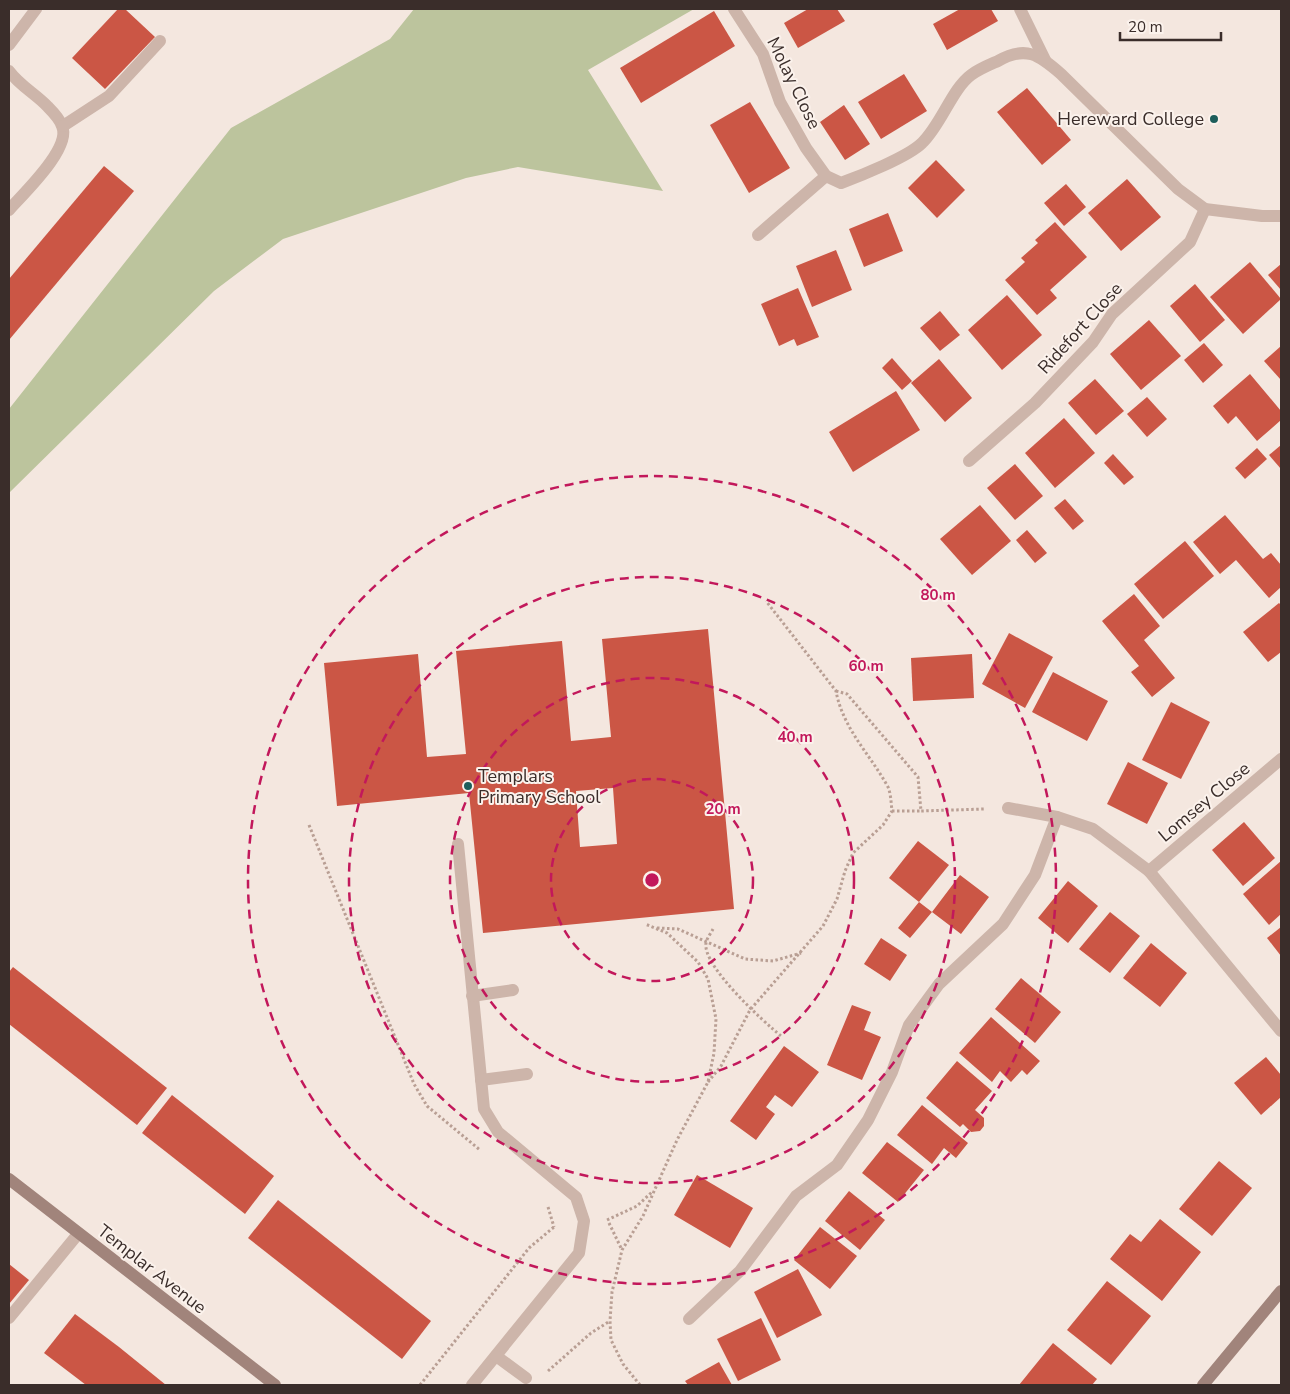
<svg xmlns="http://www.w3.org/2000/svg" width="1290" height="1394" font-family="'Nunito Sans',sans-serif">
  <rect width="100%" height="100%" fill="#f4e7df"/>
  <!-- green -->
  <polygon fill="#bcc49d" points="414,9 694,9 588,70 663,191 518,167 466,178 283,239 214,291 9,493 9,409 231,128 390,39"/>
  <!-- building -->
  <g fill="#cb5645" fill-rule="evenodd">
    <polygon points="118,9 125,9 155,37 105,89 72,58"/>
    <polygon points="808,9 837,9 845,21 798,48 784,23"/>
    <polygon points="960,9 991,9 998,21 947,50 933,24"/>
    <polygon points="714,11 735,46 641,103 620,68"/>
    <polygon points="904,74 927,111 881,139 858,102"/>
    <polygon points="1027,88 1071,140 1042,165 997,112"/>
    <polygon points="750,102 790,168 749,193 710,125"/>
    <polygon points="844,105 870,144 845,160 820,122"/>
    <polygon points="936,160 965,190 937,218 908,188"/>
    <polygon points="104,166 134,191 9,340 9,279"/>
    <polygon points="1127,179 1161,217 1121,251 1088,213"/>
    <polygon points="1066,184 1086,207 1064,226 1044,203"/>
    <polygon points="888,213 903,251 864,267 849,229"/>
    <polygon points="1055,222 1087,257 1050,290 1057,298 1037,315 1005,280 1025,262 1021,258 1038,243 1035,240"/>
    <polygon points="836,250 852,290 812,307 796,266"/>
    <polygon points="1250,262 1281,299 1243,334 1210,297"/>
    <polygon points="1281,264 1281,290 1268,275"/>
    <polygon points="1195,284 1225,320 1200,342 1170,306"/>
    <polygon points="798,288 819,337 797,346 794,339 779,346 761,304"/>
    <polygon points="1007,295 1042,335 1002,370 968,330"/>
    <polygon points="940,311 960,335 940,351 920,328"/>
    <polygon points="1149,320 1181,356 1141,390 1110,354"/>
    <polygon points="1204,343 1223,365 1203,383 1184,360"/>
    <polygon points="1281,346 1281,380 1264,361"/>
    <polygon points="892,358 912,381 902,390 882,368"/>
    <polygon points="939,359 972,398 945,422 911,383"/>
    <polygon points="1250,374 1281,411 1281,420 1257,441 1236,416 1228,424 1213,406"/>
    <polygon points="1095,379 1124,411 1096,435 1068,403"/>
    <polygon points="896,391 920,430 853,472 829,432"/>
    <polygon points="1147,397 1167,419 1147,437 1127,414"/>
    <polygon points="1064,418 1095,453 1055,488 1025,453"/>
    <polygon points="1281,445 1281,469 1269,455"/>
    <polygon points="1257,448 1267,459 1245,479 1235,468"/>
    <polygon points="1113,454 1134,477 1124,485 1104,463"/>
    <polygon points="1015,464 1043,496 1015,520 987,488"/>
    <polygon points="1065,499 1084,521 1073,530 1054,508"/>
    <polygon points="980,505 1011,541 972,575 940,539"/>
    <polygon points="1225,515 1263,559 1271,553 1281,565 1281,587 1269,598 1236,560 1220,574 1193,542"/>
    <polygon points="1027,530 1047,553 1035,563 1016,540"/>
    <polygon points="1185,541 1214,576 1163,619 1134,584"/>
    <polygon points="1134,594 1160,626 1144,640 1175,678 1152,697 1131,672 1139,666 1102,621"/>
    <polygon points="1279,603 1281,605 1281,652 1268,662 1243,632"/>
    <path d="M708,629L734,909L483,933L469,793L337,806L324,663L418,654L427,757L466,754L456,651L562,641L571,741L611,737L602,639ZM613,788L617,844L580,847L576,791Z"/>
    <polygon points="1009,633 1053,657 1025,708 982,684"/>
    <polygon points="972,654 974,698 913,701 911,658"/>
    <polygon points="1053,672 1108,701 1087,741 1032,712"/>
    <polygon points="1171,702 1210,722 1181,779 1142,760"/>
    <polygon points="1128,762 1168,783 1147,824 1107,804"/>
    <polygon points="1244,822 1275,858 1243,886 1212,850"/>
    <polygon points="918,841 949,865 919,902 889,878"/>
    <polygon points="1281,861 1281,914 1269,925 1243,894"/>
    <polygon points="960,875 989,897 961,934 932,912 910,938 898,928 919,902 932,912"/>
    <polygon points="1068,881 1098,906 1068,943 1038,918"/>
    <polygon points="1110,912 1140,936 1110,973 1079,949"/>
    <polygon points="1281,927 1281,956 1267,938"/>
    <polygon points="881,938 907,955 890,981 864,964"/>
    <polygon points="1151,943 1187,973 1160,1007 1123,978"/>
    <polygon points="13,967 167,1088 137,1125 9,1024 9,972"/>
    <polygon points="1021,978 1061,1012 1035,1043 995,1009"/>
    <polygon points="852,1005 871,1012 864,1030 881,1037 862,1080 827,1065"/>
    <polygon points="991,1017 1040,1061 1027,1075 1022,1070 1011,1082 1000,1071 992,1082 959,1053"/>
    <polygon points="784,1046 819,1072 792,1107 775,1095 766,1107 775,1114 756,1140 730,1121"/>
    <polygon points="1266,1057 1281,1075 1281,1097 1261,1115 1234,1083"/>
    <polygon points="957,1061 992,1091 975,1110 984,1118 984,1126 980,1131 971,1132 963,1124 960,1127 926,1098"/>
    <polygon points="172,1095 274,1176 245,1214 142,1133"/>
    <polygon points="922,1105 968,1143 956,1158 944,1148 932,1164 897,1135"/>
    <polygon points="887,1142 924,1170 898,1202 862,1173"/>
    <polygon points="1219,1161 1252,1188 1212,1236 1179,1209"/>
    <polygon points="697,1175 753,1208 730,1248 674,1215"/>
    <polygon points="849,1191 885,1220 860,1250 825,1221"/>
    <polygon points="278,1200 431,1321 402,1359 248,1238"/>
    <polygon points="1160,1219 1201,1252 1162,1301 1110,1259 1130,1234 1141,1242"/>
    <polygon points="820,1227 857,1256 830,1289 794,1260"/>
    <polygon points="9,1264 29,1280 9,1304"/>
    <polygon points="798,1269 822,1315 777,1338 754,1292"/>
    <polygon points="1107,1281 1151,1316 1111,1365 1067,1330"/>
    <polygon points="75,1314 119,1347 166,1385 86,1385 44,1353"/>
    <polygon points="761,1318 781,1360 738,1381 717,1339"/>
    <polygon points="1053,1343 1097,1379 1092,1385 1019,1385"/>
    <polygon points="719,1362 732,1385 688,1385 685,1381"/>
  </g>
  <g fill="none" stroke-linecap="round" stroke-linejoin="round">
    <!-- path -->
    <g stroke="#b99f94" stroke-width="3" stroke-dasharray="2.5 2.5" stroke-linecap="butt">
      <polyline points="836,691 847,694 918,777 921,811 984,809"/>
      <polyline points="892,811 921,811"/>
      <polyline points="309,825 414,1084 427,1106 480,1150"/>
      <polyline points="657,928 678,929 745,959 773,961 801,953"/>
      <path d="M713,929C711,933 707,938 706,943C702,966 764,1022 781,1036"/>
      <path d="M708,1082L721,1066L750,1010L823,926L837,899L845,871L853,853L883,825L892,811C891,803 891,794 888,787C870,754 843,729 836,691L766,601"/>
      <polyline points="548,1207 554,1227"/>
      <polyline points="607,1220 637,1206 652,1192"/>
      <polyline points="609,1223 622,1250"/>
      <polyline points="548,1371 591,1333 610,1321"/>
      <polyline points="420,1385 529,1248 554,1227"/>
      <polyline points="640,1385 623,1364 611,1340 610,1321 612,1292 622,1250 643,1216 677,1140 708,1082 714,1053 716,1019 708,979 698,962 667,933 645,924"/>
    </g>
    <!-- lane -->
    <g stroke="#cdb5aa" stroke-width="12">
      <polyline points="1020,9 1045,60"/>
      <path d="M9,71C20,86 36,94 48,107C53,112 60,120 62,126C72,148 23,194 9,210"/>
      <polyline points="63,126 109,96 160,41"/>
      <polyline points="758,235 826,176"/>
      <polyline points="458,844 484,1109 498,1132 576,1197 584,1221 579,1253 472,1385"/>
      <polyline points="472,996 513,990"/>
      <polyline points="481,1080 527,1074"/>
      <polyline points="496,1356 526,1378"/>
    </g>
    <!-- street -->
    <g stroke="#cdb5aa" stroke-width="12">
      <path d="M734,9L763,54L780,102L806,148L826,176L841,183C860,176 908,157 922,143C941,125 952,89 971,75C979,69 989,65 998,61C1026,45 1039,55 1061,74L1178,189L1205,209L1262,216H1281"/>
      <polyline points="9,45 36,9"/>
      <polyline points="969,461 1035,403 1093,342 1112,314 1190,242 1205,209"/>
      <polyline points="1008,808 1057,817 1093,829 1149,871 1281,1031"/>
      <polyline points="1149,871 1281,759"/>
      <polyline points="9,1318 78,1234"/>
      <polyline points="689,1319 740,1271 796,1196 837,1165 868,1120 892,1072 909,1025 939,984 1003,924 1035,875 1057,817"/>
    </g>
    <!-- secondary -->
    <g stroke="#a1847b" stroke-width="12">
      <polyline points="9,1179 275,1385"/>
      <polyline points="1203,1385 1281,1291"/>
    </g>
  </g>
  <!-- distance rings -->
  <g fill="none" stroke="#c2185b" stroke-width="2.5" stroke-dasharray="9 6">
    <circle cx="652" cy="880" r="101"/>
    <circle cx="652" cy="880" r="202"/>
    <circle cx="652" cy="880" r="303"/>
    <circle cx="652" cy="880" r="404"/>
  </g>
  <!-- markers -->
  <g fill="#1d5e5b" stroke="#fbf2ec" stroke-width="2">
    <circle cx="1214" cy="119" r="5"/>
    <circle cx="468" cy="786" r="5"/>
  </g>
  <g text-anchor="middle" stroke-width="4" stroke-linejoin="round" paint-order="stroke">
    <!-- street labels -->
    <g font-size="18" fill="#3a2d2a" stroke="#fbf2ec">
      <text transform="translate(794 83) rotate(64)" y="6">Molay Close</text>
      <text transform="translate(1080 328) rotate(-48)" y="6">Ridefort Close</text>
      <text transform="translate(1204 802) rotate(-40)" y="6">Lomsey Close</text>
      <text transform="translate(152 1269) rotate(38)" y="6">Templar Avenue</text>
    </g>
    <!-- poi labels -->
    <g font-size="18" fill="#3a2d2a" stroke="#fbf2ec" text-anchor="end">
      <text x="1204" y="125">Hereward College</text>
      <text x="478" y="782" text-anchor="start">Templars<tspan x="478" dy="21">Primary School</tspan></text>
    </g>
  </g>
  <circle cx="652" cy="880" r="8" fill="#c2185b" stroke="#fbf2ec" stroke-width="2.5"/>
  <g font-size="15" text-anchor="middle" font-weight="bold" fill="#c2185b" stroke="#fbf2ec" stroke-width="4" stroke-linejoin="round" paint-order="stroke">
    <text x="938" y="600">80 m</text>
    <text x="866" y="671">60 m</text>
    <text x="795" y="742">40 m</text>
    <text x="723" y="814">20 m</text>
  </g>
  <!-- border -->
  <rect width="1290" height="1394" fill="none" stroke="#3a2d2a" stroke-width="20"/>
  <!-- scale -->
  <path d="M1120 32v8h101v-8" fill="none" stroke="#3a2d2a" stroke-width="2.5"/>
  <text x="1128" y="32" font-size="15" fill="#3a2d2a" stroke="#fbf2ec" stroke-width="4" paint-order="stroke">20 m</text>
</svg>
